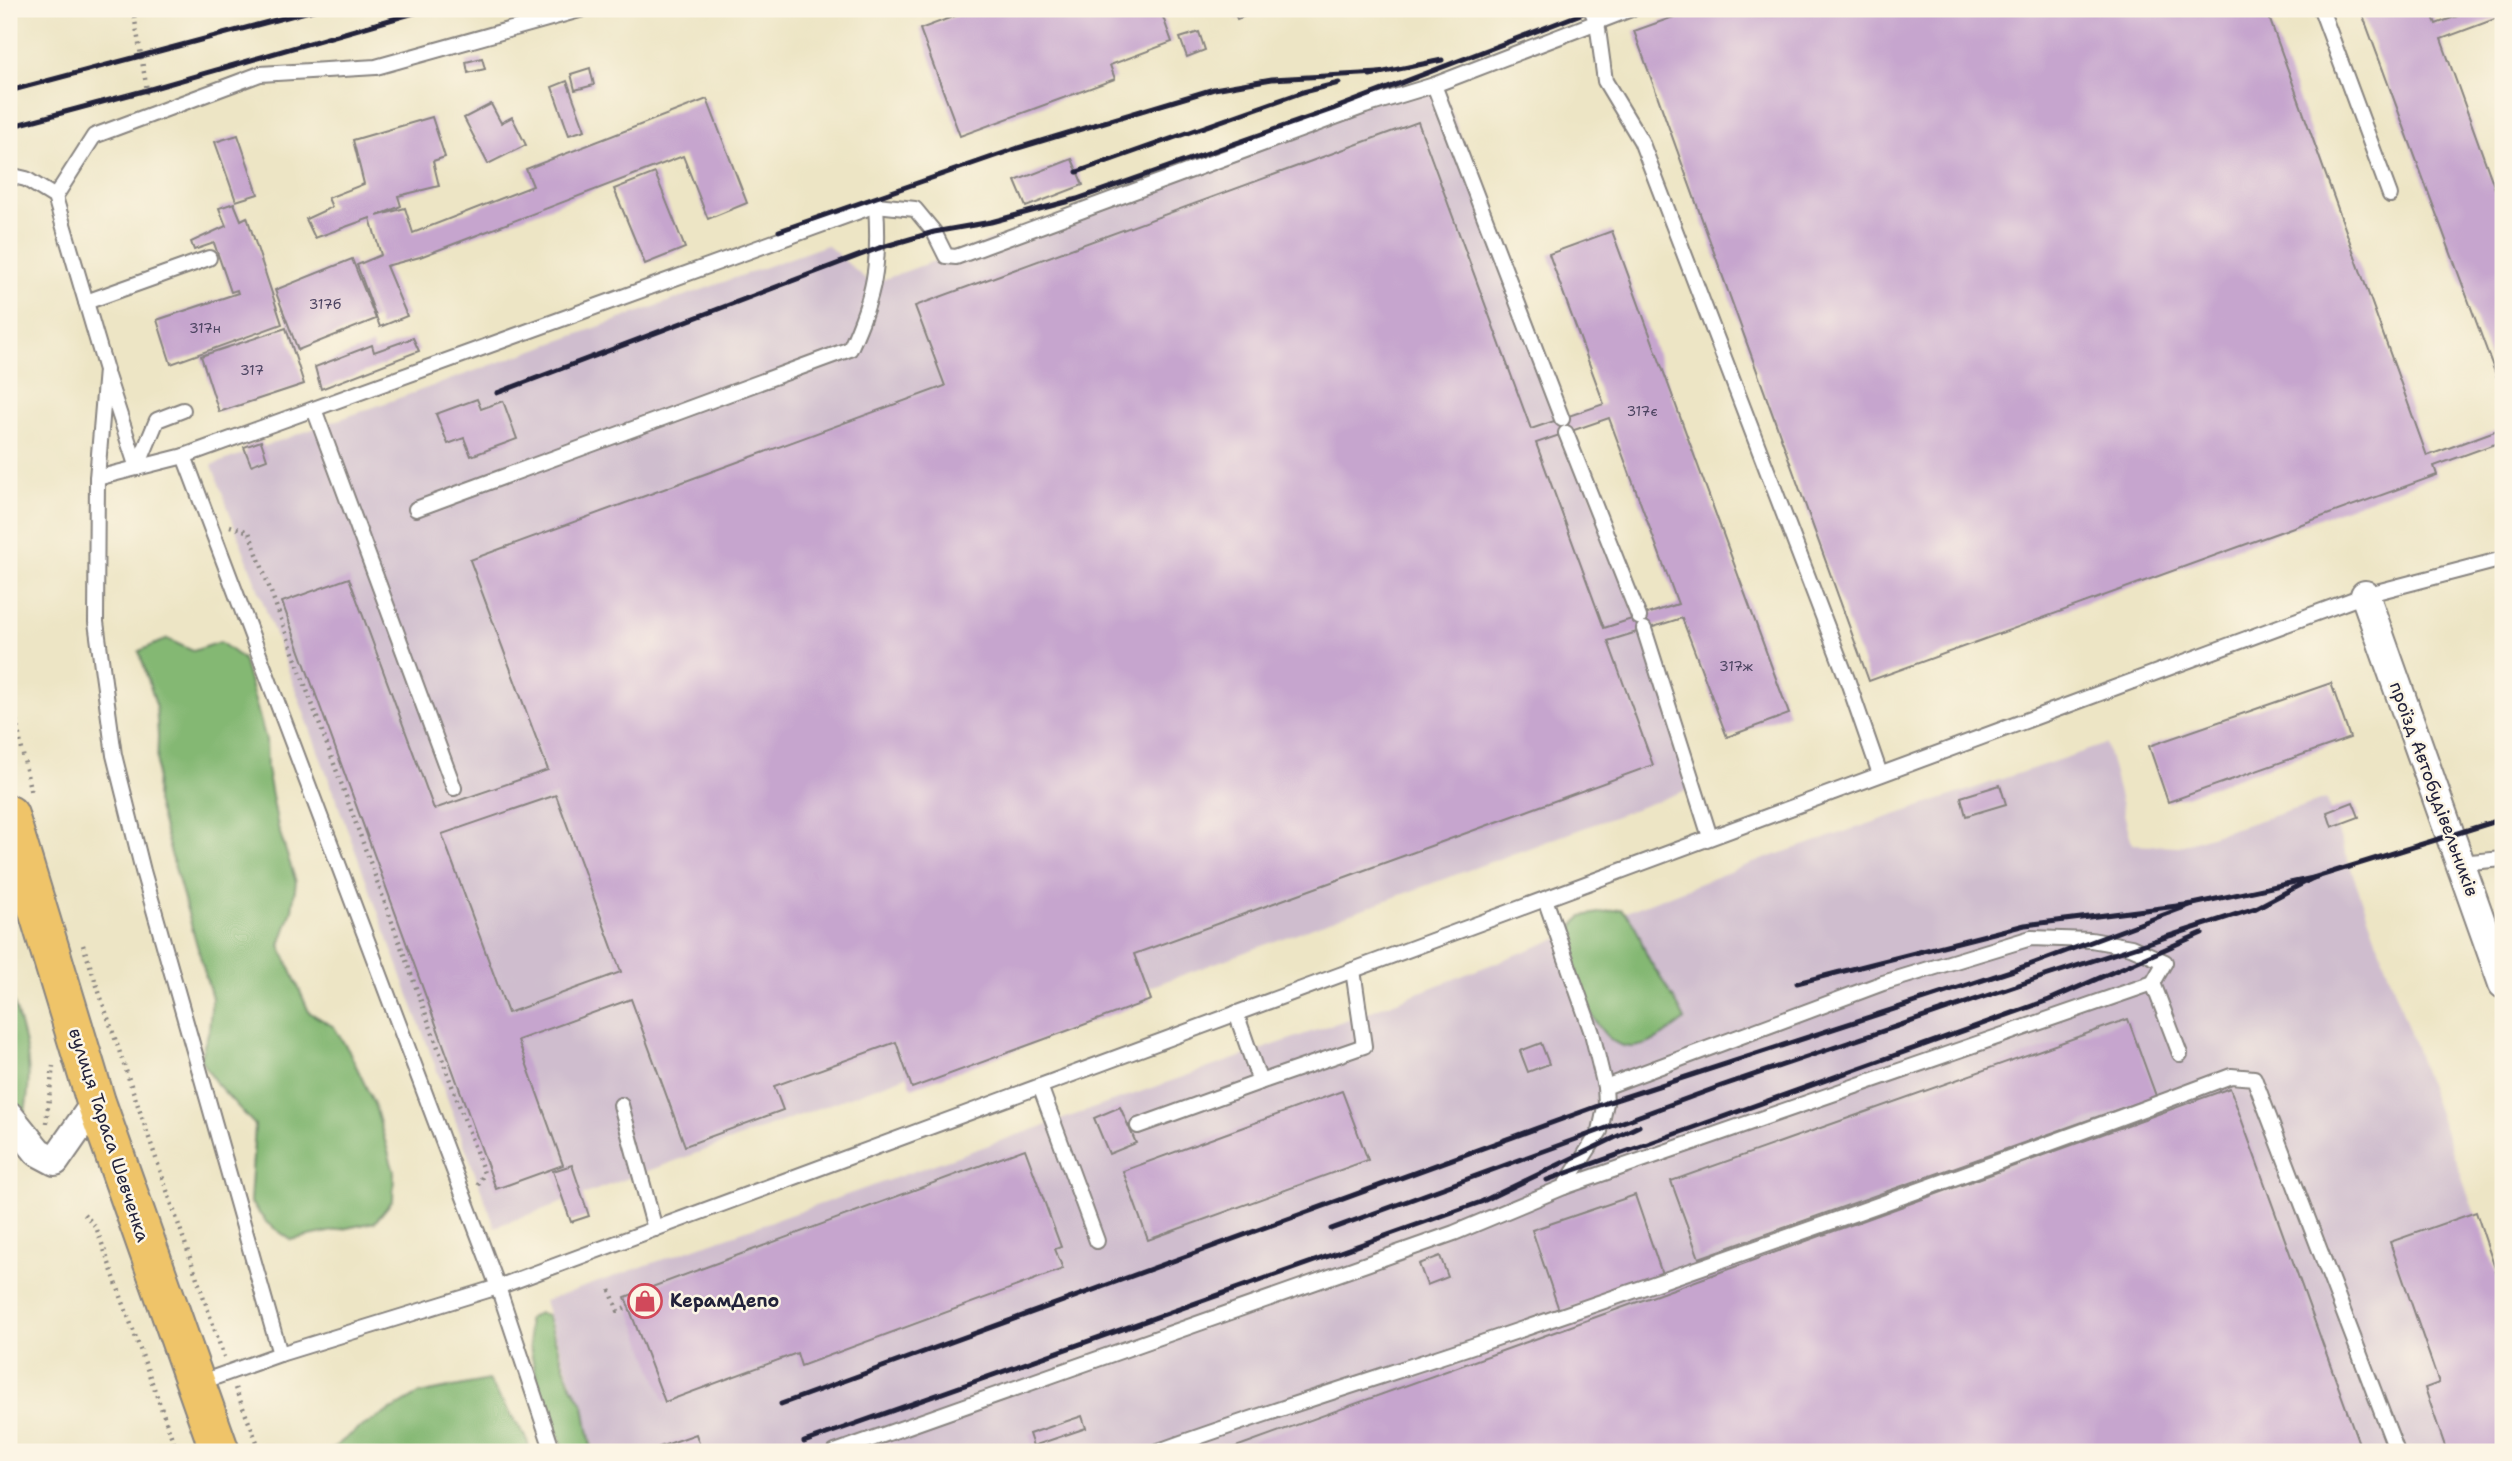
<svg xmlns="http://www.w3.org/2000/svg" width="2512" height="1461" font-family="'Shantell Sans',sans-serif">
  <rect width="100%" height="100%" fill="#fcf5e5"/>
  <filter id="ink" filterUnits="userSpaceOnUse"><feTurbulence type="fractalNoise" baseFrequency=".0143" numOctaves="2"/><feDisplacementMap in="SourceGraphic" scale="14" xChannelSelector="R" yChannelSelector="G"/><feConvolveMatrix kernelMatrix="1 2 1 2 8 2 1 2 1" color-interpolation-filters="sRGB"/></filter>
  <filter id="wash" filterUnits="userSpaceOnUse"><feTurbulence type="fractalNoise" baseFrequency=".00686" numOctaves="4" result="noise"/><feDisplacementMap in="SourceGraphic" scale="28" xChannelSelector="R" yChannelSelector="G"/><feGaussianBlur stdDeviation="1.57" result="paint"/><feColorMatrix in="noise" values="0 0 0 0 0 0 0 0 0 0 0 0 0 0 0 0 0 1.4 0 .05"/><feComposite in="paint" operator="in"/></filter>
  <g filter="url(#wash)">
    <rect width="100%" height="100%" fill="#ede5c5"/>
    <!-- industrial -->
    <g fill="#cfbdce">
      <polygon points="1439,77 1698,786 495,1227 212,465 827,245 871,284"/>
      <polygon points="2106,744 2132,844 2179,846 2326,799 2503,1292 2503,1452 595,1452 544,1301 1371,1011 1752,863"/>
    </g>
    <!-- forest -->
    <g fill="#84b873" stroke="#536d57" stroke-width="2">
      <polygon points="167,639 193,651 220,642 243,659 266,740 267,769 278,827 296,882 292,910 280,945 309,1012 334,1027 350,1053 375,1106 394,1172 393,1200 375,1222 291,1240 267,1223 250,1202 255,1125 216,1083 200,1058 209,1030 212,998 156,801 158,736 156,705 139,651"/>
      <path d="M1621,909C1641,926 1638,940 1650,961C1662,981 1675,998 1685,1020C1670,1031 1652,1046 1632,1047C1590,1048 1572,963 1569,931L1582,916Z"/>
      <path d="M9,986C23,1035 36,1065 24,1116L9,1094Z"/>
      <path d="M539,1313L547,1315L569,1381L584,1406L592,1452H566C546,1413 528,1363 528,1319Z"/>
      <polygon points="488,1380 527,1439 530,1452 328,1452 358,1429 419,1394"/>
    </g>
    <g id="blocks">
      <!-- building -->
      <g fill="#c6a5ce" fill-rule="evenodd">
        <polygon points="974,9 1160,9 1172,42 1110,65 1115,79 960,136 920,29"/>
        <polygon points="1233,9 1264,9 1237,19"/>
        <polygon points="1696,9 2266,9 2427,456 2503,428 2503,441 2434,466 2437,475 1869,681 1634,31"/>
        <polygon points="2366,9 2430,9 2436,24 2476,9 2503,9 2503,16 2441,39 2503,211 2503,394 2363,16 2368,14"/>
        <polygon points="1199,32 1205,50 1187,57 1180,38"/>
        <polygon points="482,58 485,69 468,73 466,62"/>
        <polygon points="590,68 594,85 575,90 571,74"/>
        <polygon points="567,81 585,130 569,135 552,87"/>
        <polygon points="707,99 747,203 708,219 683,156 420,257 386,266 407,316 380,327 357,265 381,255 370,218 315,238 306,219 332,207 328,198 364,184 353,140 432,117 445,157 433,161 439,186 398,196 401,206 377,216 405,208 413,233 533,186 526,169"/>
        <polygon points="491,104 501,123 512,117 526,145 488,164 464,118"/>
        <path d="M1418,122L1531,429L1604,404L1549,254L1612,231L1789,714L1727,737L1682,618L1608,641L1653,765L1134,954L1151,1000L912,1088L896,1042L774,1086L783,1110L685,1146L631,999L518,1040L563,1165L496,1189L282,602L349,578L434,809L548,770L470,560L945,386L915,306ZM1609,418L1678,604L1604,628L1536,443ZM556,795L621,972L508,1013L442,834Z"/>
        <polygon points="238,135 258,194 236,201 215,142"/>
        <polygon points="1072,159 1083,185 1026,207 1015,181"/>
        <polygon points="655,173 685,248 645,264 614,189"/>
        <polygon points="234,203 241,220 247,217 282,324 171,364 157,320 238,293 237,290 231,292 214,243 194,250 191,242 226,226 219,208"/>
        <polygon points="352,259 376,319 298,350 275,290"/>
        <polygon points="286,328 304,384 219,412 201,356"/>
        <polygon points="413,338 419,351 321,389 315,367 372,345 374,352"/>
        <polygon points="477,399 481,409 503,401 517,439 471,456 464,438 448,444 436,414"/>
        <polygon points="261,441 267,459 251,465 244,447"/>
        <polygon points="2331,683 2350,738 2168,802 2149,746"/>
        <polygon points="2000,785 2006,804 1966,816 1961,797"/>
        <polygon points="2353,802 2359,817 2332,827 2327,812"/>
        <polygon points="2128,1019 2156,1096 1699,1258 1671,1181"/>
        <polygon points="1541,1043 1549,1064 1528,1072 1520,1051"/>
        <polygon points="2230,1088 2362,1452 1222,1452"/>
        <polygon points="1342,1091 1368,1160 1148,1240 1123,1171"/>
        <polygon points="1120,1107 1136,1143 1109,1154 1094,1118"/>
        <polygon points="1025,1149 1061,1247 1055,1249 1063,1269 801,1366 797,1353 665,1402 625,1297"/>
        <polygon points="572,1165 589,1216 571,1222 553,1171"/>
        <polygon points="1635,1195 1662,1274 1559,1310 1532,1230"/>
        <polygon points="2476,1212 2503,1292 2503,1452 2447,1452 2425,1388 2439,1383 2390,1242"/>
        <polygon points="1440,1256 1448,1277 1427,1285 1419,1264"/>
        <polygon points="1082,1416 1086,1428 1033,1446 1029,1434"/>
        <polygon points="696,1434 702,1452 651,1452 651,1450"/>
      </g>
    </g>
  </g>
  <g filter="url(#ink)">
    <use href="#blocks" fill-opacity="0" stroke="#888480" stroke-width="2"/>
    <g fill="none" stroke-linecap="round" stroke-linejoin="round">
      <!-- lane casing -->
      <g stroke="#888480" stroke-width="18">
        <g id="lane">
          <polyline points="1591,9 1597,22 1605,81 1641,141 1847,679 1880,774"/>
          <polyline points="2321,9 2390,195"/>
          <polyline points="1434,85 1562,419"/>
          <polyline points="9,175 26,179 55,197 106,370 97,478 96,622 114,755 143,871 280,1354"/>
          <polyline points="55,197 94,136 260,74 376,67 583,9"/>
          <polyline points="86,302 209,258"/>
          <polyline points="107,376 137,468"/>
          <polyline points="314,409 454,788"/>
          <polyline points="1566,433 1639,617"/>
          <polyline points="184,456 498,1287 553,1452"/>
          <polyline points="137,468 157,420 183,410"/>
          <polyline points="97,478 184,456 876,205 915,209 934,232 946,256 956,257 1365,106 1434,85 1631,9"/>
          <path d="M416,509L850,349C875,295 880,264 876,205"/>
          <polyline points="1644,629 1710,837"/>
          <polyline points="2460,863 2503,859"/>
          <polyline points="1545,899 1592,1033 1605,1087"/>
          <polyline points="1260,1082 1364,1046 1353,970"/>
          <polyline points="1040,1086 1097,1241"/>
          <polyline points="621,1105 655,1229"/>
          <polyline points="1138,1126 1260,1082 1236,1013"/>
          <polyline points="1564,1187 2153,983"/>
          <polyline points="199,1383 280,1354 498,1287 2365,595 2503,559"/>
          <polyline points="835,1452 1454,1233 1564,1187 1600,1131 1606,1103 1605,1087 1883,983 2031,938 2091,940 2131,947 2165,962 2153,983 2180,1054"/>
          <path d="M1156,1452C1287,1404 1421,1365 1552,1319C1779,1241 2006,1161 2231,1076L2254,1078L2397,1452"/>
        </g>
      </g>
      <!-- street casing -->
      <g stroke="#888480" stroke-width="32">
        <g id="street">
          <polyline points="2365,595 2503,984"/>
          <polyline points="9,1116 38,1152 55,1161 96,1102"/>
        </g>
      </g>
      <!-- primary casing -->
      <g stroke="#888480" stroke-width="42">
        <polyline id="primary" points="9,815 96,1102 220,1452"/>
      </g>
      <!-- path -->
      <g stroke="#888480" stroke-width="4.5" stroke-dasharray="2 5" stroke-linecap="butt">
        <polyline points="133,9 147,90 144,97"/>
        <polyline points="230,526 249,532 484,1173 478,1185"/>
        <polyline points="9,686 31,794"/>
        <polyline points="83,945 224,1357"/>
        <polyline points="46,1123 53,1066"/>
        <polyline points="84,1214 96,1227 177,1452"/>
        <polyline points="610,1290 618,1311 629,1307"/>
        <polyline points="235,1388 261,1452"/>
      </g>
      <!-- lane -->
      <use href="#lane" stroke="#fff" stroke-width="14"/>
      <!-- street -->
      <use href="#street" stroke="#fff" stroke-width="28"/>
      <!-- primary -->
      <use href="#primary" stroke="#efc469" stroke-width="38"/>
      <!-- rail -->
      <g stroke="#22223b" stroke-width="5">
        <polyline points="1370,75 1442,60"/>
        <polyline points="9,91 317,9"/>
        <polyline points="9,127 147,90 428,9"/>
        <polyline points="1077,172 1303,92 1339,83"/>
        <polyline points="779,231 1018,148 1214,89 1272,79 1379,73"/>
        <polyline points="497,393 879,248 934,232 991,222 1077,199 1333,109 1594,9"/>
        <polyline points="1797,983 2025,925 2193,904 2313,878 2503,819"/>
        <polyline points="1547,1180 2049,1000 2202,933"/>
        <polyline points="1331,1229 1721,1086 2039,978 2256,908 2313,878"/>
        <polyline points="781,1404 1606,1103 2029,965 2193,904"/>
        <polyline points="804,1442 1481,1202 1639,1126"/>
      </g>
    </g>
  </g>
  <!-- icons -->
  <defs>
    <g id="shop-ring" transform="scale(1.75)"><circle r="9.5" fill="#fcf5e5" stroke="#d1495b" stroke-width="1.5"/><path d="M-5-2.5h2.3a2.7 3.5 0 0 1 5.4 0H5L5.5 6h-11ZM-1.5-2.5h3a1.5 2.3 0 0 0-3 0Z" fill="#d1495b"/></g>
  </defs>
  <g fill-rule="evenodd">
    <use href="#shop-ring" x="645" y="1301"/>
  </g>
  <g text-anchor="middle" stroke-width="5" stroke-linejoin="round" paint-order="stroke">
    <!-- number labels -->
    <g font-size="14" fill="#4b4360">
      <text x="325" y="309">317б</text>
      <text x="205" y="333">317н</text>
      <text x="252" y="375">317</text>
      <text x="1642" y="416">317є</text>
      <text x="1736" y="671">317ж</text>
    </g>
    <!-- street labels -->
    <g font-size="18" fill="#22223b" stroke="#fcf5e5">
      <text transform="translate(2434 789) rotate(70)" y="6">проїзд Автобудівельників</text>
      <text transform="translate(109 1135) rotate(72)" y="6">вулиця Тараса Шевченка</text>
    </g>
    <!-- poi labels -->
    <g font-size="18" font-weight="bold" fill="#22223b" stroke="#fcf5e5" text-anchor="start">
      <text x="670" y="1307">КерамДепо</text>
    </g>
  </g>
  <!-- margin -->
  <rect width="2512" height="1461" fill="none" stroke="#fcf5e5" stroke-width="35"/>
</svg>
